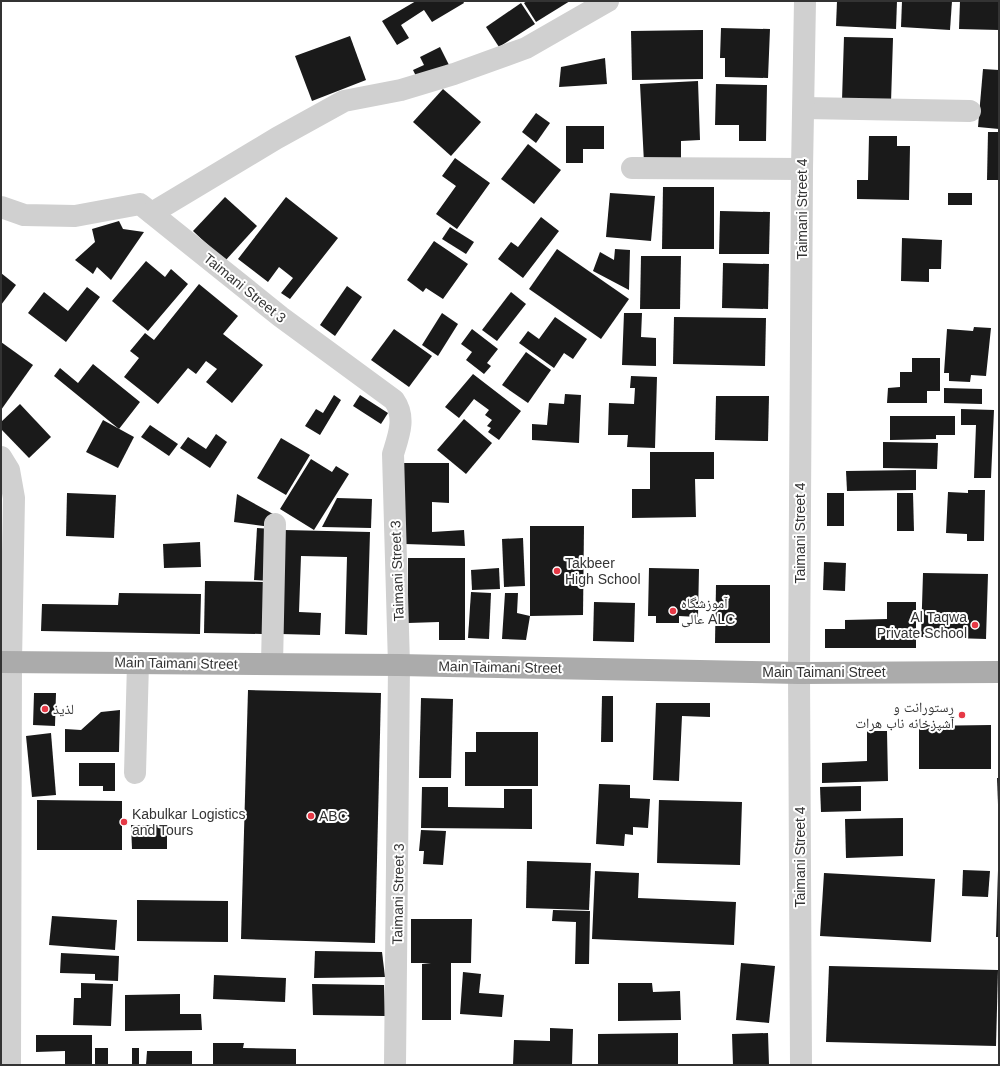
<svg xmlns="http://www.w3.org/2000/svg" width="1000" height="1066" font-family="Helvetica,'Noto Naskh Arabic',sans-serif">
  <rect width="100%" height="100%" fill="#fff"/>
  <!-- building -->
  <g fill="#1a1a1a">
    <polygon points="416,1 463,1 464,3 432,22 424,10 401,25 409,38 397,45 382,21"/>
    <polygon points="527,1 570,1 536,22 524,3"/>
    <polygon points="837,1 897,1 896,29 836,26"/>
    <polygon points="902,1 952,1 950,30 901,27"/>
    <polygon points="960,1 999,1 999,30 959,29"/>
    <polygon points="521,3 535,24 499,47 486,27"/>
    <polygon points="721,28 770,29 768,78 725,77 725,58 720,58"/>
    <polygon points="703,30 703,79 632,80 631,31"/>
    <polygon points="350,36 366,80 312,101 295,56"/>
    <polygon points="844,37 893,38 891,102 842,100"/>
    <polygon points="440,47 449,65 418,80 413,70 424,65 420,57"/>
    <polygon points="605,58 607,84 559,87 561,67"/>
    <polygon points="983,69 999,70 999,129 978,127"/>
    <polygon points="698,81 700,140 681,141 681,161 644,163 640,84"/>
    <polygon points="716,84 767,85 766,141 739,141 739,125 715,125"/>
    <polygon points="443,89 481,122 451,156 413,122"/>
    <polygon points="536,113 550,123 536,143 522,132"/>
    <polygon points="566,126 604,126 604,149 583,149 583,163 566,163"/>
    <polygon points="988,132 999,132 999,180 987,180"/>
    <polygon points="869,136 897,136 897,146 910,146 909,200 857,199 857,180 868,180"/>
    <polygon points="528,144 561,170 534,204 501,179"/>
    <polygon points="455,158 490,183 457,229 436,214 456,186 442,176"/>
    <polygon points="663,187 714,187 714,249 662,249"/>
    <polygon points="610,193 655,196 651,241 606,237"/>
    <rect x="948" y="193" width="24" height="12"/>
    <polygon points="225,197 257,226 225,261 193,231"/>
    <polygon points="286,197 338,238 290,299 281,293 293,278 279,267 268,282 238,259"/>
    <polygon points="720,211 770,212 769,254 719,254"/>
    <polygon points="541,217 559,231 523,278 498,259 511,242 518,247"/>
    <polygon points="119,221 123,229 144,232 111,280 97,267 93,274 75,260 95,242 92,229"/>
    <polygon points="450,227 474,242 466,254 442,239"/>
    <polygon points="902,238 942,240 941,269 929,269 929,282 901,281"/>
    <polygon points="434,241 468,264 443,299 426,288 423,292 407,280"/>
    <polygon points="557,249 629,299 601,339 529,289"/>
    <polygon points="615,249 630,250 629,290 593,271 600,252 614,260"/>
    <polygon points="641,256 681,256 680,309 640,309"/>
    <polygon points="146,261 165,277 171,269 188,284 148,331 112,301"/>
    <polygon points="723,263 769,264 768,309 722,308"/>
    <polygon points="1,273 16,285 1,305"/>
    <polygon points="199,284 238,316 223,334 263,365 232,403 206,382 217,369 206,361 196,374 188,368 158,404 124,377 139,358 130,351 145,333 154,340"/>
    <polygon points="347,286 362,297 335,336 320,325"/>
    <polygon points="87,287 100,297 66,342 28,313 44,292 68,311"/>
    <polygon points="511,292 526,304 497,341 482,330"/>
    <polygon points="442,313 458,324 438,356 422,345"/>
    <polygon points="624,313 642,313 641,337 656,338 656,366 622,365"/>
    <polygon points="555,317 587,339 573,359 564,353 554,368 519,343 528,331 539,339"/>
    <polygon points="674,317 766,318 765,366 673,364"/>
    <polygon points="974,327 991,328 986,376 971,375 970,382 949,381 949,373 944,373 947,329 973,331"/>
    <polygon points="394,329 432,356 409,387 371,360"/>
    <polygon points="472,329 498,349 487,363 491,366 484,374 466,360 472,352 461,344"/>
    <polygon points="1,342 33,365 1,410"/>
    <polygon points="526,352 551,370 528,403 502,385"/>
    <polygon points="912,358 940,358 940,391 927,391 927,403 887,403 888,388 900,387 900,372 912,372"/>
    <polygon points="93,364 140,402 119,429 54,376 60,368 78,383"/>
    <polygon points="473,374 521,411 499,440 488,432 491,428 487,426 492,420 485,415 489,410 474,399 459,418 445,407"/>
    <polygon points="631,376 657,377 655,448 627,447 628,435 608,435 609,403 634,404 635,388 630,388"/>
    <polygon points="944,388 982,389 982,404 944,403"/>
    <polygon points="565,394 581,395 579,443 532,440 532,424 547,425 549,403 564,404"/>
    <polygon points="334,395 341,400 320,435 305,426 316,409 323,413"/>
    <polygon points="360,395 388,413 381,424 353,406"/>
    <polygon points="716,396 769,396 768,441 715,440"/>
    <polygon points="20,404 51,437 29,458 1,429 1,422"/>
    <polygon points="961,409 994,410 991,478 974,478 976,425 961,425"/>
    <polygon points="890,416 955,416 955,435 936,435 936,439 890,440"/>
    <polygon points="464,419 492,443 466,474 437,450"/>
    <polygon points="103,420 134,437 118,468 86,452"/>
    <polygon points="150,425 178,444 169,456 141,437"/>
    <polygon points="216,434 227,442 210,468 180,448 188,437 206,449"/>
    <polygon points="281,438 310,455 286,495 257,478"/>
    <polygon points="883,442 938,443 937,469 883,468"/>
    <polygon points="650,452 714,452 714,479 695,479 696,517 632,518 632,489 650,489"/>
    <polygon points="311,459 332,472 336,466 349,474 314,530 280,509"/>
    <polygon points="402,463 449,463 449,503 432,502 432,532 464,530 465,546 405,544"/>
    <polygon points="916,470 916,490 847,491 846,471"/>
    <polygon points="968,490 985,490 984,541 967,541 967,534 946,533 948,492 968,493"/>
    <polygon points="67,493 116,495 114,538 66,536"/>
    <rect x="827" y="493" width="17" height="33"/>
    <polygon points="897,493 913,493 914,531 897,531"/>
    <polygon points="237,494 273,514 271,527 234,522"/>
    <polygon points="337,498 372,499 371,528 322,527"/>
    <polygon points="530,526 584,526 583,615 530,616"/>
    <polygon points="257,528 273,529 270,581 254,580"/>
    <polygon points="284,530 370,532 367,635 345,634 347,557 301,556 299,612 321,613 320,635 281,634"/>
    <polygon points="523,538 525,586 504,587 502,539"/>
    <polygon points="200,542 201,567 164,568 163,544"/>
    <polygon points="408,558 465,558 465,640 439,640 439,622 408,623"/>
    <polygon points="824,562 846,563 845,591 823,590"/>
    <polygon points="499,568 500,589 472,590 471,570"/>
    <polygon points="649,568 699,569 698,617 679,616 679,623 656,623 656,616 648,616"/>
    <polygon points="923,573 988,574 986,639 921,637"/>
    <polygon points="205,581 264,582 262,634 204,633"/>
    <polygon points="716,585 770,585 770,643 715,643"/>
    <polygon points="471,592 491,593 489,639 468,638"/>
    <polygon points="119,593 201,594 200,634 41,631 42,604 118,605"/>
    <polygon points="505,593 518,593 517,613 530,616 526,640 502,639"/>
    <polygon points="594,602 635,603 634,642 593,641"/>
    <polygon points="887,602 916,602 916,648 825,648 825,629 845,629 845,620 887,619"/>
    <polygon points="248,690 381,693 375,943 241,939"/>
    <polygon points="34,693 56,693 55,726 33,725"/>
    <polygon points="602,696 613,696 613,742 601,742"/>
    <polygon points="421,698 453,699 451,778 419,778"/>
    <polygon points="656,703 710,703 710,717 682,716 679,781 653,780"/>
    <polygon points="120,710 119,752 65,752 65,729 81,730 101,712"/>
    <polygon points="991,725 991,769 919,769 919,726"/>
    <polygon points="867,731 887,731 888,781 822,783 822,763 867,761"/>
    <polygon points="476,732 538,732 538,786 465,786 465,752 476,752"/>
    <polygon points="51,733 56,795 32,797 26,736"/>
    <polygon points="79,763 115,763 115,791 103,791 103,786 79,786"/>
    <polygon points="997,778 999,778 999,804 998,804"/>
    <polygon points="599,784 630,785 630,798 650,799 648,828 633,827 633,835 625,834 624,846 596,844"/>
    <polygon points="861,786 861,811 821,812 820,787"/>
    <polygon points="422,787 448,787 448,807 504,808 504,789 532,789 532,829 421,828"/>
    <polygon points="37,800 122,801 122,850 37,850"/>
    <polygon points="659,800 742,802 740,865 657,863"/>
    <polygon points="903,818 903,856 846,858 845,819"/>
    <polygon points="131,825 167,825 167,849 132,849"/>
    <polygon points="421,830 446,831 443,865 423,864 424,851 419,851"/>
    <polygon points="527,861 591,863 589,910 526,908"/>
    <polygon points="963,870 990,871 988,897 962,896"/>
    <polygon points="998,870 999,870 999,937 996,937"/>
    <polygon points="595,871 639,873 638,898 736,902 734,945 592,939"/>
    <polygon points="824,873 935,879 931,942 820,936"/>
    <polygon points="137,900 228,901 228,942 137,941"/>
    <polygon points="553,910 590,911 589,964 575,964 576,922 552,921"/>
    <polygon points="52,916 117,920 115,950 49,945"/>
    <polygon points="411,919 472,919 471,963 451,963 451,1020 422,1020 422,964 431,963 411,963"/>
    <polygon points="315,951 382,952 385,977 314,978"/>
    <polygon points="61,953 119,956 118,981 95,980 95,974 60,973"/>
    <polygon points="741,963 775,966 769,1023 736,1020"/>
    <polygon points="829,966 998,970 996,1046 826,1042"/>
    <polygon points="463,972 481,974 479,993 504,995 502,1017 460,1014"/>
    <polygon points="214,975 286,978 285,1002 213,999"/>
    <polygon points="81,983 113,984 111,1026 73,1025 74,998 81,998"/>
    <polygon points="618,983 652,983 653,992 680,991 681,1020 618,1021"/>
    <polygon points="312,984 384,985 385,1016 313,1015"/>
    <polygon points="180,994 180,1014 201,1014 202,1030 125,1031 125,995"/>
    <polygon points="550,1028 573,1029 572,1065 513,1065 514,1040 550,1041"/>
    <polygon points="678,1033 678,1065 598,1065 598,1034"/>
    <polygon points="768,1033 769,1065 733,1065 732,1034"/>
    <polygon points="36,1035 92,1035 92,1065 65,1065 65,1051 36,1052"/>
    <polygon points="213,1043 244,1043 243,1048 296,1049 296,1065 213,1065"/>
    <rect x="95" y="1048" width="13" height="17"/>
    <rect x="132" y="1048" width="7" height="17"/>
    <polygon points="147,1051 192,1051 192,1065 146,1065"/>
  </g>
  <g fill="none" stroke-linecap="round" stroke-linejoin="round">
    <!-- minor -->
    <g stroke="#d0d0d0" stroke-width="22">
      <polyline points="804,108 970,111"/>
      <polyline points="632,168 802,169"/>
      <path d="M1,207L24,215L75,216L140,204L281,317L394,400C406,417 399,435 393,454L399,665L395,1065"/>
      <polyline points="152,213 277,138 344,101 401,90 454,74 526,48 608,1"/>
      <polyline points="1,457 9,470 14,498 11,662 10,1065"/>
      <polyline points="272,664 275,524"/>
      <polyline points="135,773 138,663"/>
      <polyline points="801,1065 799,673 802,169 805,1"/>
    </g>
    <!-- major -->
    <polyline stroke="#ababab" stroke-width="22" points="1,662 399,665 799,673 999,672"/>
  </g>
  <!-- markers -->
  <g fill="#e63946" stroke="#fff" stroke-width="1.5">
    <circle cx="557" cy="571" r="4"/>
    <circle cx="673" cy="611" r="4"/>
    <circle cx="975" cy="625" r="4"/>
    <circle cx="45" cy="709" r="4"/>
    <circle cx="962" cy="715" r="4"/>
    <circle cx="311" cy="816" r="4"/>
    <circle cx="124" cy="822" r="4"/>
  </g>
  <g text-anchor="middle" stroke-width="4" stroke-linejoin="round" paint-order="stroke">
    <!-- street labels -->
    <g font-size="14" fill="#333" stroke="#fff">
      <text transform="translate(802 209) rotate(-90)" y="5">Taimani Street 4</text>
      <text transform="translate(245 288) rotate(39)" y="5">Taimani Street 3</text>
      <text transform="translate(800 533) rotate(-90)" y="5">Taimani Street 4</text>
      <text transform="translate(397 571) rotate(-92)" y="5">Taimani Street 3</text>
      <text transform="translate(176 663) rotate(1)" y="5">Main Taimani Street</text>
      <text transform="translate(500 667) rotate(1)" y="5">Main Taimani Street</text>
      <text x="824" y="677">Main Taimani Street</text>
      <text transform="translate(800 857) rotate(-90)" y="5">Taimani Street 4</text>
      <text transform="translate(398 894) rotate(-89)" y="5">Taimani Street 3</text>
    </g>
    <!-- poi labels -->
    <g font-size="14" fill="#333" stroke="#fff" text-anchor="start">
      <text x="565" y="568">Takbeer<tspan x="565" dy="16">High School</tspan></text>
      <text x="681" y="608">آموزشگاه<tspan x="681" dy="16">عالی ALC</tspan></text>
      <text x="967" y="622" text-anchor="end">Al Taqwa<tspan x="967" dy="16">Private School</tspan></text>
      <text x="954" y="712" text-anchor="end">رستورانت و<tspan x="954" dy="16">آشپزخانه ناب هرات</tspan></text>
      <text x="53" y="714">لذیذ</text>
      <text x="132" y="819">Kabulkar Logistics<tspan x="132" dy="16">and Tours</tspan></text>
      <text x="319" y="821">ABC</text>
    </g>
  </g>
  <!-- border -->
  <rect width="1000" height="1066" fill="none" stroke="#333333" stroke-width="4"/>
</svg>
